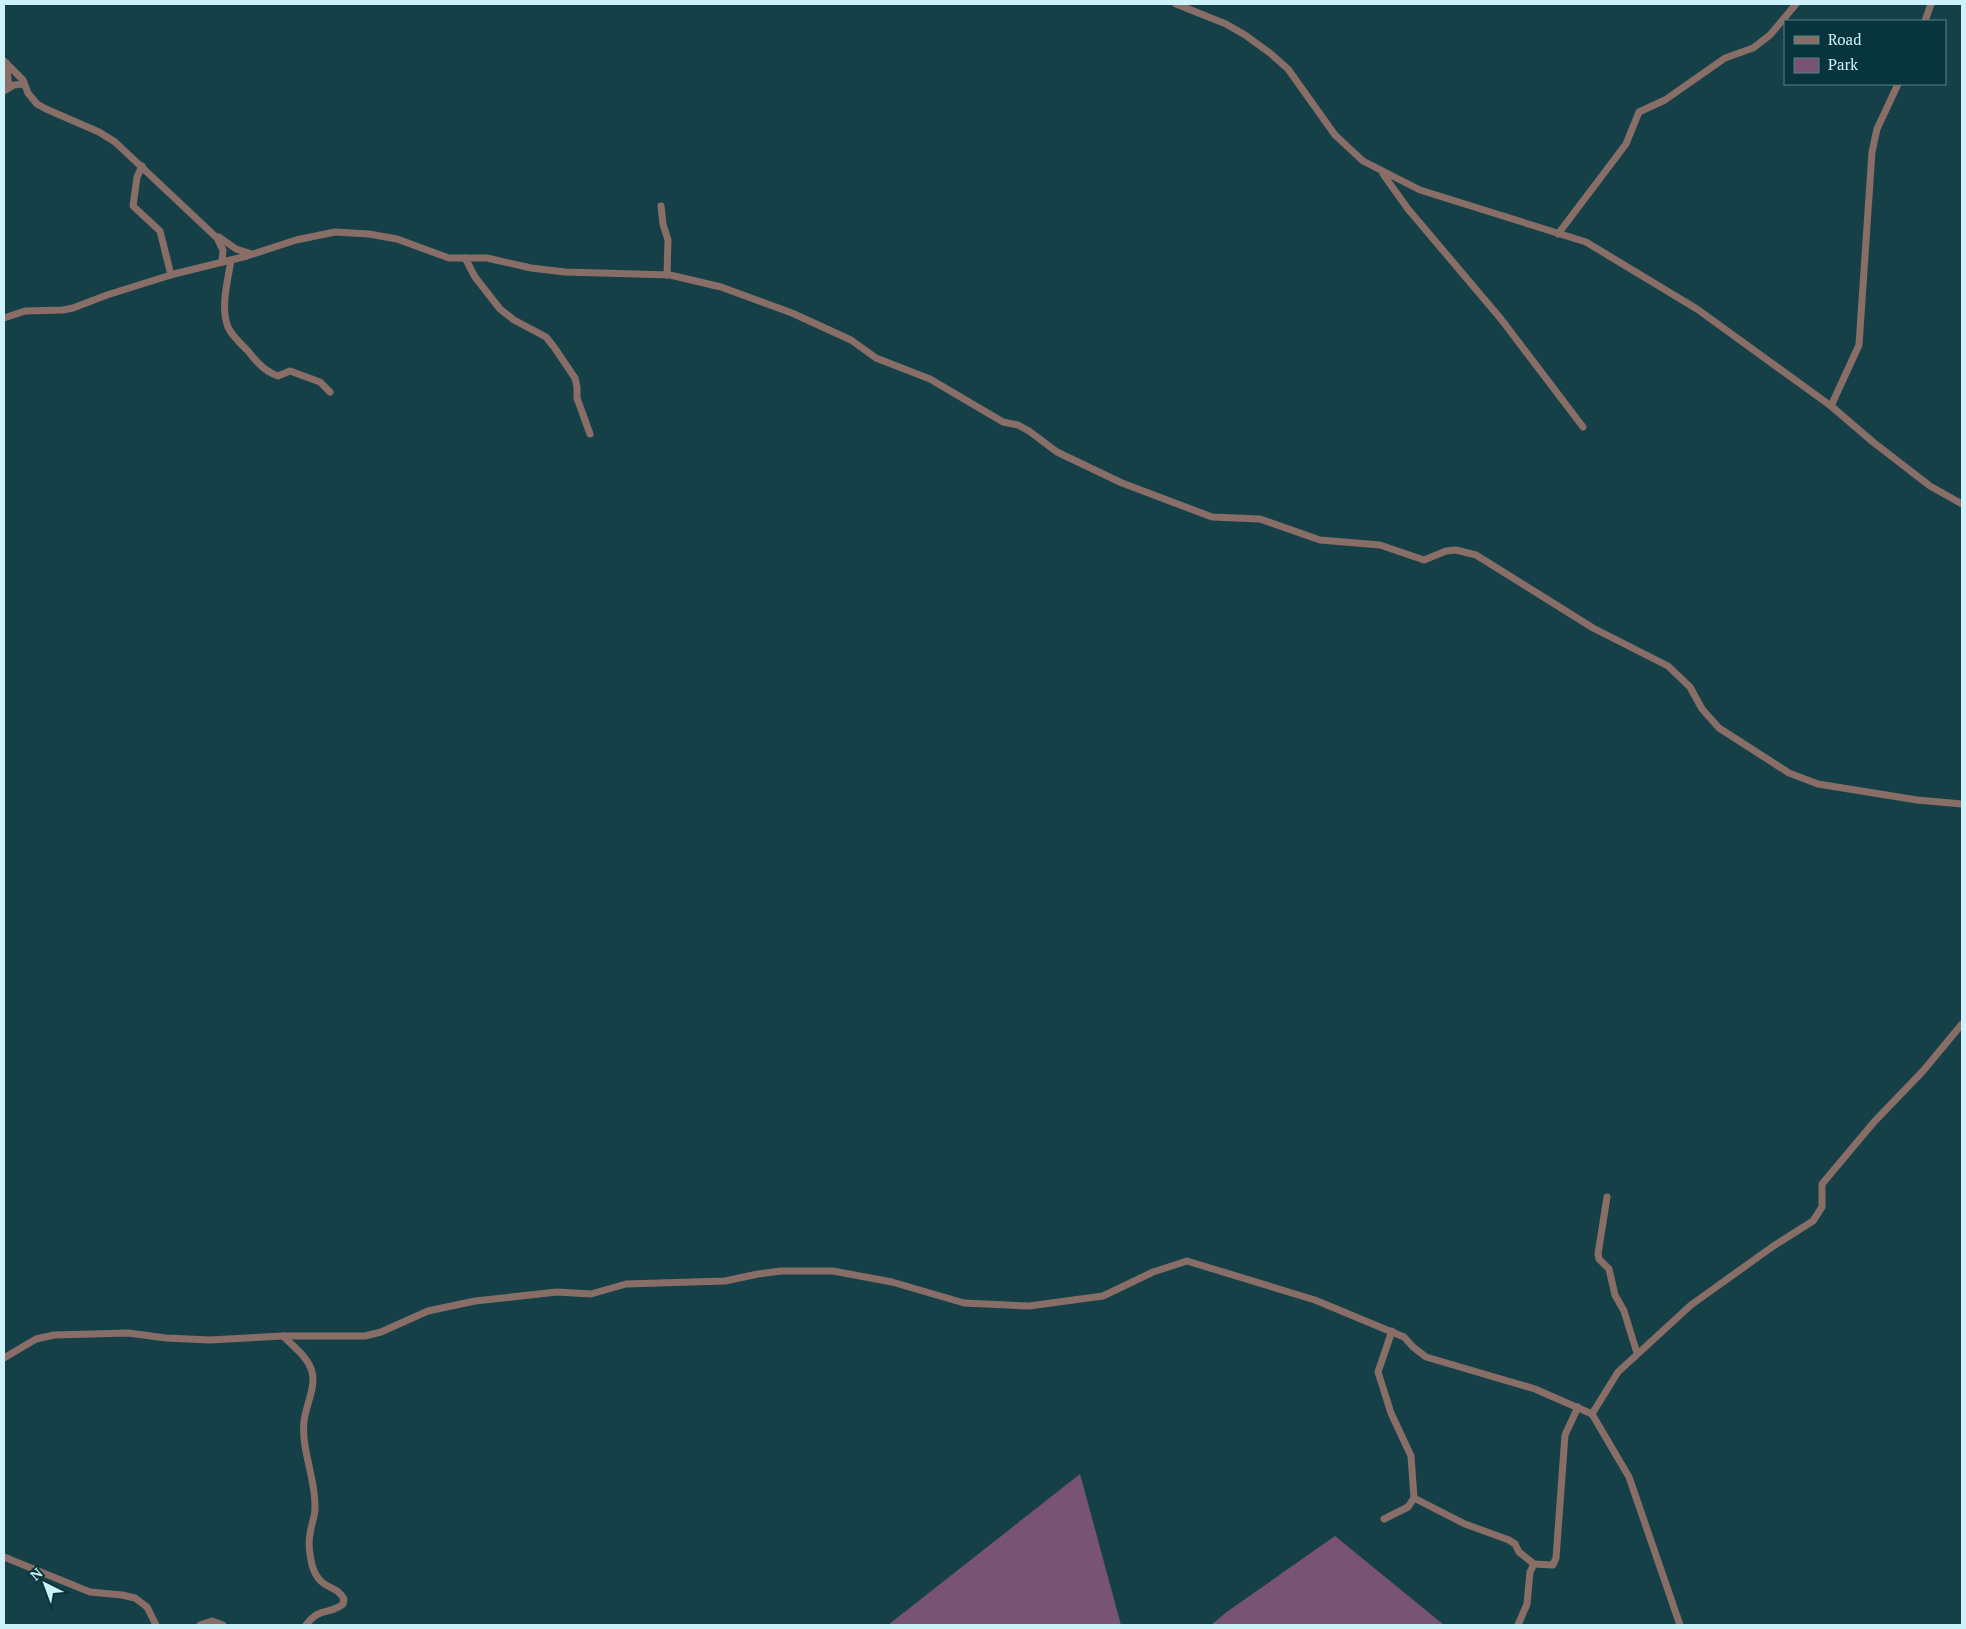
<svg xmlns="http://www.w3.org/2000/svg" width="1966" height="1629" font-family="'PT Serif',serif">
  <rect width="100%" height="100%" fill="#164048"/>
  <!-- green -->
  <g fill="#785372">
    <polygon points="1080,1474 1121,1625 888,1625"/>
    <polygon points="1335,1536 1444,1625 1211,1625 1228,1611"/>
  </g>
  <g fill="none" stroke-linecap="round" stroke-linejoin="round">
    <!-- minor -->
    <g stroke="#896e68" stroke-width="7">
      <polyline points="1176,4 1226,24 1245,35 1270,53 1288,69 1335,135 1363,161 1420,190 1586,242 1697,309 1831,406 1873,442 1930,486 1962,504"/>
      <polyline points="1925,21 1931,4"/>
      <polyline points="4,61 23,80 28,93 37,104 46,109 99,132 115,142 217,238 223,250 222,262"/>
      <polyline points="6,63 9,87"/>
      <polyline points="4,91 14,85 24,84"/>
      <polyline points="142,166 137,177 133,206 160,231 171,275"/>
      <polyline points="1383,174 1408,209 1501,319 1583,427"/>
      <polyline points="661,206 663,224 668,240 667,275"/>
      <polyline points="1558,234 1626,144 1639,112 1665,100 1725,58 1753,48 1770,35 1796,4"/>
      <polyline points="219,237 236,249 252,254"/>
      <polyline points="465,258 475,277 500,309 514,320 546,337 554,347 575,378 577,387 577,398 590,434"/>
      <path d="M231,260C228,280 220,307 228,327C232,336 241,344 248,351C256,362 265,372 278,376L290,371L320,382L330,392"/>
      <polyline points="4,318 25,311 63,310 73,308 107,295 174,274 247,256 296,240 335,232 369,234 397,239 449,258 487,258 531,268 565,272 670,275 721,287 792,313 851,340 876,358 930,379 1003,422 1018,425 1029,431 1057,452 1122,483 1212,517 1260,519 1320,540 1380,545 1424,560 1446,551 1456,550 1476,555 1593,628 1668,666 1690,687 1702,709 1719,728 1789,773 1818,784 1917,800 1962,804"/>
      <polyline points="1831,406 1859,345 1872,152 1877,129 1898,84"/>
      <polyline points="1607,1197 1598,1254 1599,1259 1609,1269 1615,1295 1624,1311 1637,1353"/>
      <path d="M283,1336C293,1346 309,1358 312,1372C316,1387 306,1405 304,1421C301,1451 316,1478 315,1508C315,1517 311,1525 310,1534C308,1543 310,1556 312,1565C320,1592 336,1583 344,1599L343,1604C330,1615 320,1606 306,1625"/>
      <polyline points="4,1358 36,1339 54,1335 128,1333 166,1338 210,1340 283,1336 365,1336 381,1332 428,1311 475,1301 557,1292 591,1294 626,1284 725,1281 758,1274 781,1271 833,1271 892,1282 964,1303 1029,1306 1103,1296 1153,1272 1187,1261 1315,1300 1404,1337 1413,1347 1426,1357 1535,1389 1592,1414 1618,1372 1691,1305 1772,1247 1813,1221 1822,1207 1822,1184 1874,1122 1923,1071 1962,1024"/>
      <polyline points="1592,1414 1629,1477 1680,1625"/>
      <polyline points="1414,1498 1465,1524 1509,1540 1515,1544 1519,1552 1534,1564"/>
      <polyline points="1384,1519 1408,1507 1414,1498 1411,1456 1391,1413 1378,1372 1392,1331"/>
      <polyline points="4,1557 90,1592 122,1595 135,1598 147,1607 156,1625"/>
      <polyline points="200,1625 212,1621 223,1625"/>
      <polyline points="1518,1625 1527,1604 1530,1572 1534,1564 1553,1565 1556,1558 1565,1435 1578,1407"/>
    </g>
  </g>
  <!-- border -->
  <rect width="1966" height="1629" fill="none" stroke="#cdf2fa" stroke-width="10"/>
  <!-- legend -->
  <rect x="1784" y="20" width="162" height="65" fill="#08353d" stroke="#578189"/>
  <rect x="1794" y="36" width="25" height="8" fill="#896e68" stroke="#578189"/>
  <text x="1828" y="45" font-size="15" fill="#cdf2fa">Road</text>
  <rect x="1794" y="58" width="25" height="15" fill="#785372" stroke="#578189"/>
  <text x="1828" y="70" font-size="15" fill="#cdf2fa">Park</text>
  <!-- north arrow -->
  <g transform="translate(45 1584) rotate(318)" stroke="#08353d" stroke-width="4" paint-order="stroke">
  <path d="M0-4L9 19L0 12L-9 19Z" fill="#cdf2fa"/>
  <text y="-8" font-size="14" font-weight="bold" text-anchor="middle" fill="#cdf2fa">N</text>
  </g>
</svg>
